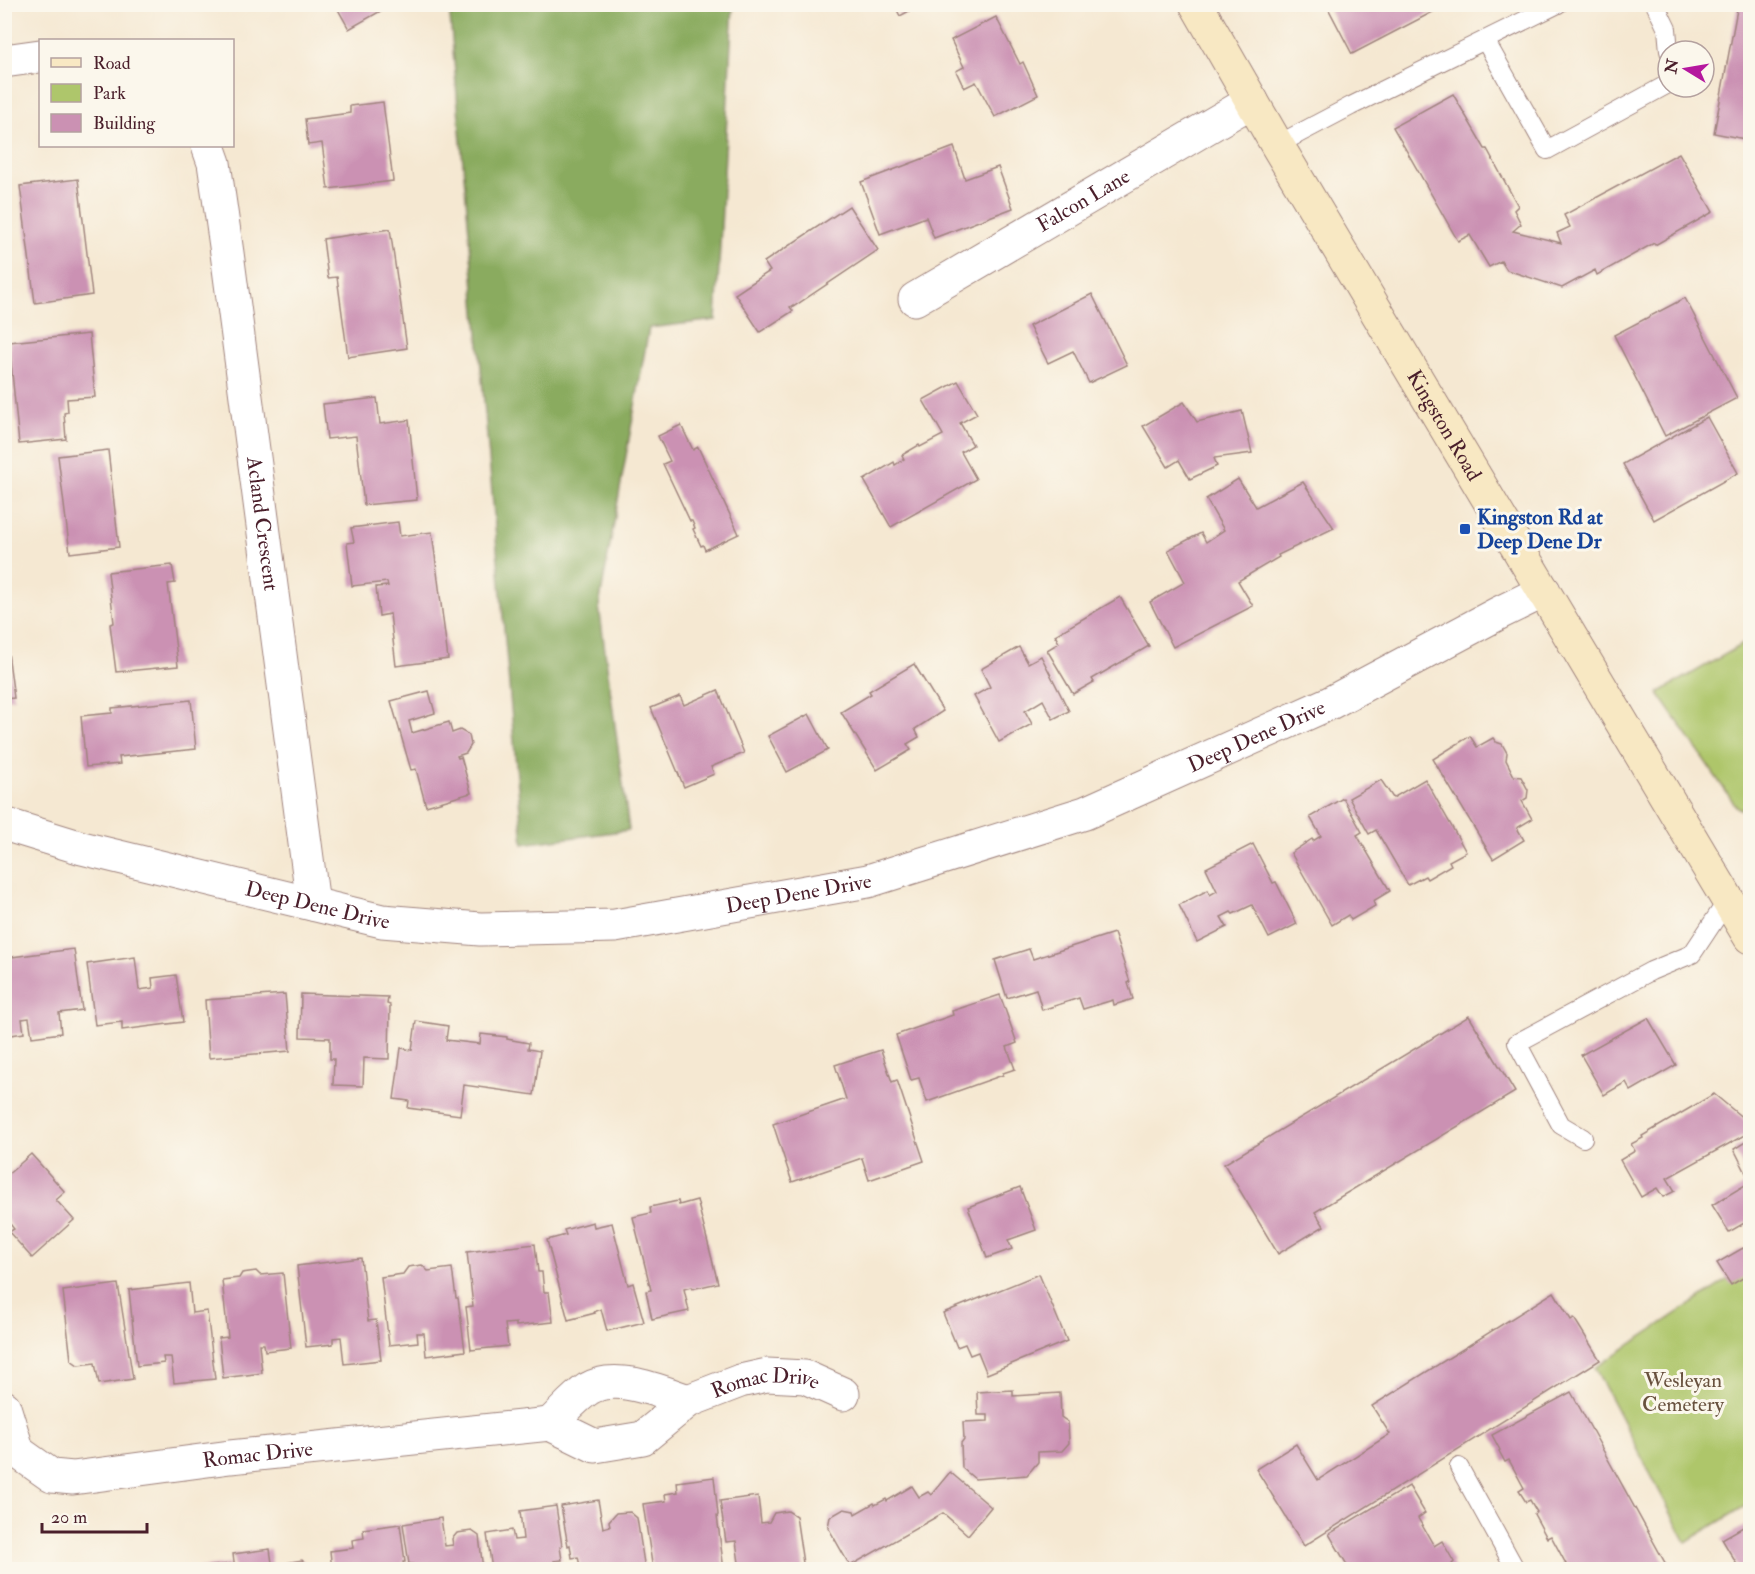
<svg xmlns="http://www.w3.org/2000/svg" width="1755" height="1574" font-family="'IM FELL Double Pica',serif">
  <rect width="100%" height="100%" fill="#fbf7ec"/>
  <filter id="ink" filterUnits="userSpaceOnUse"><feTurbulence type="fractalNoise" baseFrequency=".0167" numOctaves="2"/><feDisplacementMap in="SourceGraphic" scale="12" xChannelSelector="R" yChannelSelector="G"/><feConvolveMatrix kernelMatrix="1 2 1 2 8 2 1 2 1" color-interpolation-filters="sRGB"/></filter>
  <filter id="wash" filterUnits="userSpaceOnUse"><feTurbulence type="fractalNoise" baseFrequency=".008" numOctaves="4" result="noise"/><feDisplacementMap in="SourceGraphic" scale="24" xChannelSelector="R" yChannelSelector="G"/><feGaussianBlur stdDeviation="1.35" result="paint"/><feColorMatrix in="noise" values="0 0 0 0 0 0 0 0 0 0 0 0 0 0 0 0 0 1.4 0 .05"/><feComposite in="paint" operator="in"/></filter>
  <g filter="url(#wash)">
    <rect width="100%" height="100%" fill="#f5e8d2"/>
    <!-- green -->
    <g fill="#aec66b" stroke="#7c724b" stroke-width="1.5">
      <polygon points="1750,640 1750,810 1738,809 1658,693"/>
      <polygon points="1750,1265 1750,1503 1686,1542 1595,1368"/>
    </g>
    <!-- forest -->
    <polygon fill="#8aab5f" stroke="#6a6545" stroke-width="1.5" points="449,5 733,5 716,320 649,328 599,606 629,830 523,844"/>
    <g id="blocks">
      <!-- building -->
      <g fill="#cb91b3">
        <polygon points="335,4 393,4 349,29"/>
        <polygon points="894,4 922,4 900,16"/>
        <polygon points="1326,4 1448,4 1352,54"/>
        <polygon points="1738,4 1750,4 1750,140 1714,133"/>
        <polygon points="996,17 1020,64 1023,62 1038,95 995,117 976,82 964,88 956,71 964,67 951,40"/>
        <polygon points="1453,94 1485,149 1487,149 1518,206 1514,210 1521,224 1513,231 1561,243 1557,233 1570,227 1564,215 1679,153 1713,212 1655,245 1654,243 1597,275 1595,270 1562,288 1507,270 1501,261 1489,267 1470,235 1458,241 1393,127"/>
        <polygon points="383,102 393,181 328,189 322,143 308,145 305,119 350,113 350,106"/>
        <polygon points="954,147 965,179 998,167 1013,208 934,238 926,217 880,234 861,182"/>
        <polygon points="78,179 92,295 35,303 20,186"/>
        <polygon points="849,206 878,250 793,307 793,305 790,307 793,311 760,332 735,294 770,271 764,262"/>
        <polygon points="390,229 407,348 348,357 337,277 328,278 323,239"/>
        <polygon points="1092,294 1127,365 1089,383 1073,351 1048,363 1029,326"/>
        <polygon points="1685,298 1737,398 1665,436 1614,335"/>
        <polygon points="89,334 95,397 67,399 68,412 64,413 66,439 19,444 9,342"/>
        <polygon points="958,381 977,414 960,423 973,445 961,452 976,479 891,527 864,480 894,462 895,465 904,459 902,455 919,445 920,447 943,435 923,400"/>
        <polygon points="377,398 380,424 409,420 417,500 364,505 356,436 327,439 323,404"/>
        <polygon points="1184,402 1197,422 1242,411 1252,453 1214,458 1217,466 1190,479 1179,460 1168,467 1143,426"/>
        <polygon points="1707,417 1738,473 1654,520 1623,464"/>
        <polygon points="681,425 693,450 698,447 739,534 705,550 703,545 701,546 693,529 695,528 692,521 690,521 663,464 670,461 658,436"/>
        <polygon points="108,450 119,547 70,553 58,456"/>
        <polygon points="1238,479 1256,507 1303,482 1334,528 1278,555 1279,557 1238,581 1253,606 1173,647 1150,602 1185,582 1168,550 1201,533 1206,542 1224,530 1206,499"/>
        <polygon points="398,522 400,536 432,532 448,659 396,666 390,614 379,616 376,587 388,586 387,582 352,586 347,543 354,542 351,528"/>
        <polygon points="172,565 175,583 168,584 178,666 116,672 110,624 114,623 108,572"/>
        <polygon points="1120,597 1149,646 1092,679 1094,682 1073,694 1047,650 1059,643 1055,635"/>
        <polygon points="4,637 6,637 14,698 4,699"/>
        <polygon points="1019,647 1028,663 1041,656 1069,711 1053,719 1043,700 1025,711 1032,724 999,742 974,696 990,687 981,669"/>
        <polygon points="914,664 943,711 915,729 919,737 907,744 911,750 877,770 841,712 871,694 869,691"/>
        <polygon points="718,690 744,753 711,767 714,774 684,787 651,708 680,696 684,705"/>
        <polygon points="429,691 435,713 409,721 412,733 449,722 452,733 460,730 469,735 471,745 466,753 457,756 458,758 461,757 471,793 426,806 416,769 411,770 391,701"/>
        <polygon points="191,700 196,749 119,757 120,764 86,767 81,716 112,713 112,708"/>
        <polygon points="809,714 828,750 787,772 768,736"/>
        <polygon points="1470,736 1477,747 1493,738 1496,742 1502,744 1507,753 1506,760 1514,776 1521,777 1528,790 1527,798 1522,801 1532,819 1517,828 1524,840 1493,859 1433,759"/>
        <polygon points="1425,779 1466,852 1449,861 1451,865 1427,879 1425,876 1408,885 1376,830 1369,834 1349,798 1381,780 1393,798"/>
        <polygon points="1343,798 1362,832 1357,835 1390,891 1373,901 1375,906 1351,920 1348,915 1332,925 1291,853 1312,839 1313,841 1321,836 1310,817"/>
        <polygon points="1253,844 1273,883 1276,882 1297,924 1269,938 1252,905 1233,914 1231,912 1221,917 1227,927 1197,942 1179,905 1208,890 1210,895 1217,891 1206,868"/>
        <polygon points="1114,933 1130,982 1128,983 1133,999 1114,1005 1113,1000 1083,1009 1079,998 1042,1010 1036,989 1007,998 995,960 1029,949 1033,959"/>
        <polygon points="74,949 82,1010 59,1013 61,1033 32,1037 29,1018 22,1019 24,1033 4,1036 4,958"/>
        <polygon points="135,957 139,990 153,988 152,978 176,975 183,1022 122,1030 122,1022 95,1025 87,964"/>
        <polygon points="285,994 290,1051 209,1058 205,1000"/>
        <polygon points="301,994 388,997 387,1004 390,1005 389,1059 364,1058 363,1086 333,1085 334,1059 330,1059 330,1038 300,1037"/>
        <polygon points="1000,995 1017,1043 1007,1047 1015,1069 1003,1073 1003,1075 927,1102 919,1078 911,1080 896,1035 953,1015 952,1011"/>
        <polygon points="1469,1016 1515,1092 1315,1212 1324,1226 1278,1254 1224,1164"/>
        <polygon points="1648,1018 1676,1065 1631,1091 1626,1082 1604,1095 1581,1055"/>
        <polygon points="416,1021 448,1026 446,1040 480,1044 481,1034 507,1037 507,1039 529,1043 528,1049 540,1051 534,1095 464,1085 460,1115 408,1108 409,1101 394,1099 401,1048 412,1050"/>
        <polygon points="881,1050 892,1082 897,1080 924,1161 869,1180 862,1158 792,1182 773,1124 846,1099 835,1065"/>
        <polygon points="1714,1094 1750,1124 1750,1132 1667,1178 1675,1191 1663,1197 1657,1188 1641,1197 1620,1160 1635,1151 1631,1144 1643,1138 1642,1136"/>
        <polygon points="1750,1139 1750,1181 1734,1149"/>
        <polygon points="31,1154 65,1192 56,1200 74,1220 32,1258 9,1232 14,1229 4,1216 4,1178"/>
        <polygon points="1750,1182 1750,1222 1748,1224 1746,1222 1729,1232 1712,1205"/>
        <polygon points="1020,1187 1036,1230 1008,1240 1012,1249 987,1258 968,1207"/>
        <polygon points="697,1200 718,1283 692,1289 691,1287 684,1289 689,1311 652,1319 646,1291 651,1290 633,1217 651,1213 650,1207 678,1201 679,1205"/>
        <polygon points="593,1222 594,1227 612,1223 628,1285 633,1283 644,1322 607,1331 601,1309 594,1312 595,1313 568,1320 547,1240 566,1235 564,1230"/>
        <polygon points="535,1244 538,1272 542,1272 544,1292 549,1292 553,1322 516,1326 516,1323 505,1324 508,1346 471,1350 466,1307 473,1306 467,1252"/>
        <polygon points="1743,1248 1747,1255 1750,1253 1750,1274 1731,1285 1717,1263"/>
        <polygon points="361,1258 368,1321 376,1320 381,1360 344,1364 341,1337 333,1338 333,1344 306,1347 297,1266"/>
        <polygon points="422,1265 428,1271 452,1268 456,1298 458,1298 465,1351 426,1356 424,1333 417,1333 418,1342 389,1345 381,1277 403,1274 408,1267"/>
        <polygon points="256,1271 260,1275 283,1273 291,1348 265,1351 264,1344 259,1344 262,1373 223,1378 219,1338 228,1337 222,1280 239,1278 242,1273"/>
        <polygon points="1039,1274 1067,1341 987,1374 978,1352 970,1355 965,1344 957,1347 943,1313"/>
        <polygon points="189,1283 192,1313 207,1311 215,1379 174,1383 171,1357 163,1357 164,1363 137,1366 129,1290"/>
        <polygon points="118,1284 133,1379 99,1384 95,1363 78,1365 71,1360 63,1291"/>
        <polygon points="1554,1292 1571,1320 1574,1318 1600,1360 1304,1546 1256,1469 1296,1444 1318,1480 1390,1434 1372,1406"/>
        <polygon points="1013,1390 1013,1396 1060,1393 1061,1417 1068,1422 1069,1443 1062,1451 1038,1452 1038,1462 1027,1475 975,1479 962,1468 961,1443 964,1439 963,1422 988,1421 988,1415 978,1415 977,1392"/>
        <polygon points="1571,1392 1669,1570 1564,1570 1562,1566 1566,1564 1551,1536 1547,1538 1534,1514 1537,1512 1530,1500 1526,1502 1519,1491 1524,1488 1509,1460 1505,1462 1499,1451 1500,1450 1492,1435"/>
        <polygon points="950,1472 991,1507 968,1535 943,1513 850,1566 828,1527 830,1517 844,1509 854,1511 855,1514 874,1503 875,1505 886,1499 887,1501 912,1486 919,1497 928,1492 931,1495"/>
        <polygon points="714,1477 718,1515 717,1516 724,1570 653,1570 643,1504 666,1501 665,1494 678,1492 677,1482"/>
        <polygon points="1409,1486 1425,1513 1418,1518 1434,1546 1442,1541 1454,1562 1452,1564 1456,1570 1350,1570 1329,1534"/>
        <polygon points="758,1496 761,1523 769,1522 774,1513 788,1511 796,1516 804,1570 740,1570 736,1541 726,1542 720,1501"/>
        <polygon points="598,1500 603,1528 610,1526 609,1521 616,1513 630,1512 637,1518 645,1570 581,1570 578,1557 572,1558 570,1545 568,1546 561,1506"/>
        <polygon points="556,1506 562,1546 560,1547 562,1560 554,1561 556,1570 492,1570 487,1534 512,1530 514,1540 523,1539 520,1511"/>
        <polygon points="441,1518 445,1546 453,1545 452,1539 457,1533 472,1531 479,1536 483,1570 413,1570 412,1564 409,1564 403,1524"/>
        <polygon points="1750,1523 1750,1570 1740,1570 1722,1539"/>
        <polygon points="400,1524 405,1562 403,1562 404,1570 332,1570 330,1551 353,1548 352,1540 364,1538 363,1529"/>
        <polygon points="270,1549 273,1570 235,1570 233,1554"/>
        <polygon points="302,1560 308,1566 309,1570 281,1570 286,1563"/>
        <polygon points="230,1564 231,1570 198,1570 198,1568"/>
      </g>
    </g>
  </g>
  <g filter="url(#ink)">
    <use href="#blocks" fill-opacity="0" stroke="#a0847e" stroke-width="1.5"/>
    <g fill="none" stroke-linecap="round" stroke-linejoin="round">
      <!-- lane casing -->
      <g stroke="#a0847e" stroke-width="20">
        <g id="lane">
          <polyline points="1655,4 1667,29 1669,51"/>
          <polyline points="1485,40 1547,150 1668,84"/>
          <polyline points="1277,145 1351,106 1558,4"/>
          <polyline points="1583,1138 1561,1125 1517,1043 1651,971 1692,954 1729,898"/>
          <polyline points="1459,1467 1516,1570"/>
        </g>
      </g>
      <!-- street casing -->
      <g stroke="#a0847e" stroke-width="35">
        <g id="street">
          <polyline points="4,61 40,56"/>
          <path id="s1" d="M208,146L214,163L227,253L313,904"/>
          <path id="s2" d="M915,299L1252,101"/>
          <path id="s3" d="M4,824L82,848L382,921L480,929L615,926L868,881L1085,813L1330,703L1499,613L1544,591"/>
          <path id="s4" d="M4,1407L18,1452L52,1476L73,1478L230,1457L550,1424L595,1446L643,1438L688,1401L740,1381L767,1375L805,1377L843,1394"/>
          <path d="M550,1424C562,1413 574,1398 588,1389C616,1372 661,1392 688,1401"/>
        </g>
      </g>
      <!-- secondary casing -->
      <g stroke="#a0847e" stroke-width="35">
        <g id="secondary">
          <path id="s5" d="M1196,4L1277,145L1750,937"/>
        </g>
      </g>
      <!-- lane -->
      <use href="#lane" stroke="#fff" stroke-width="18"/>
      <!-- street -->
      <use href="#street" stroke="#fff" stroke-width="33"/>
      <!-- secondary -->
      <use href="#secondary" stroke="#f8e8c3" stroke-width="33"/>
    </g>
  </g>
  <!-- markers -->
  <rect fill="#1a4fb4" stroke="#fbf7ec" stroke-width="2" x="1459" y="523" width="12" height="12" rx="3"/>
  <g text-anchor="middle" stroke-width="6" stroke-linejoin="round" paint-order="stroke">
    <!-- street labels -->
    <g font-size="21" fill="#4a1f2b" stroke="#fbf7ec">
      <text dy="7" stroke="none"><textPath href="#s2" startOffset="195">Falcon Lane</textPath></text>
      <text dy="7" stroke="none"><textPath href="#s5" startOffset="489">Kingston Road</textPath></text>
      <text dy="7" stroke="none"><textPath href="#s1" startOffset="382">Acland Crescent</textPath></text>
      <text dy="7" stroke="none"><textPath href="#s3" startOffset="1296">Deep Dene Drive</textPath></text>
      <text dy="7" stroke="none"><textPath href="#s3" startOffset="810">Deep Dene Drive</textPath></text>
      <text dy="7" stroke="none"><textPath href="#s3" startOffset="324">Deep Dene Drive</textPath></text>
      <text dy="7" stroke="none"><textPath href="#s4" startOffset="828">Romac Drive</textPath></text>
      <text dy="7" stroke="none"><textPath href="#s4" startOffset="296">Romac Drive</textPath></text>
    </g>
    <!-- transit labels -->
    <g font-size="21" font-weight="bold" fill="#164399" stroke="#fbf7ec" text-anchor="start">
      <text x="1477" y="524">Kingston Rd at<tspan x="1477" dy="24">Deep Dene Dr</tspan></text>
    </g>
    <!-- park labels -->
    <g font-size="21" fill="#68513e" stroke="#fbf7ec">
      <text x="1683" y="1387">Wesleyan<tspan x="1683" dy="24">Cemetery</tspan></text>
    </g>
  </g>
  <!-- margin -->
  <rect width="1755" height="1574" fill="none" stroke="#fbf7ec" stroke-width="24"/>
  <!-- legend -->
  <rect x="39" y="39" width="195" height="108" fill="#fbf7ec" stroke="#b4a19f" stroke-width="1.5"/>
  <rect x="51" y="58" width="30" height="9" fill="#f8e8c3" stroke="#b4a19f" stroke-width="1.5"/>
  <text x="93" y="69" font-size="18" fill="#4a1f2b">Road</text>
  <rect x="51" y="84" width="30" height="18" fill="#aec66b" stroke="#b4a19f" stroke-width="1.5"/>
  <text x="93" y="99" font-size="18" fill="#4a1f2b">Park</text>
  <rect x="51" y="114" width="30" height="18" fill="#cb91b3" stroke="#b4a19f" stroke-width="1.5"/>
  <text x="93" y="129" font-size="18" fill="#4a1f2b">Building</text>
  <!-- north arrow -->
  <g transform="translate(1686 69) rotate(281)"><circle r="28" fill="#fbf7ec" stroke="#b4a19f" stroke-width="1.5"/>
  <path d="M0-4.5L10 22L0 15L-10 22Z" fill="#b5179e"/>
  <text y="-9" font-size="16" font-weight="bold" text-anchor="middle" fill="#4a1f2b">N</text>
  </g>
  <!-- scale -->
  <path d="M42 1523v9h105v-9" fill="none" stroke="#4a1f2b" stroke-width="3"/>
  <text x="51" y="1523" font-size="18" fill="#4a1f2b" stroke="#fbf7ec" stroke-width="4.5" paint-order="stroke">20 m</text>
</svg>
